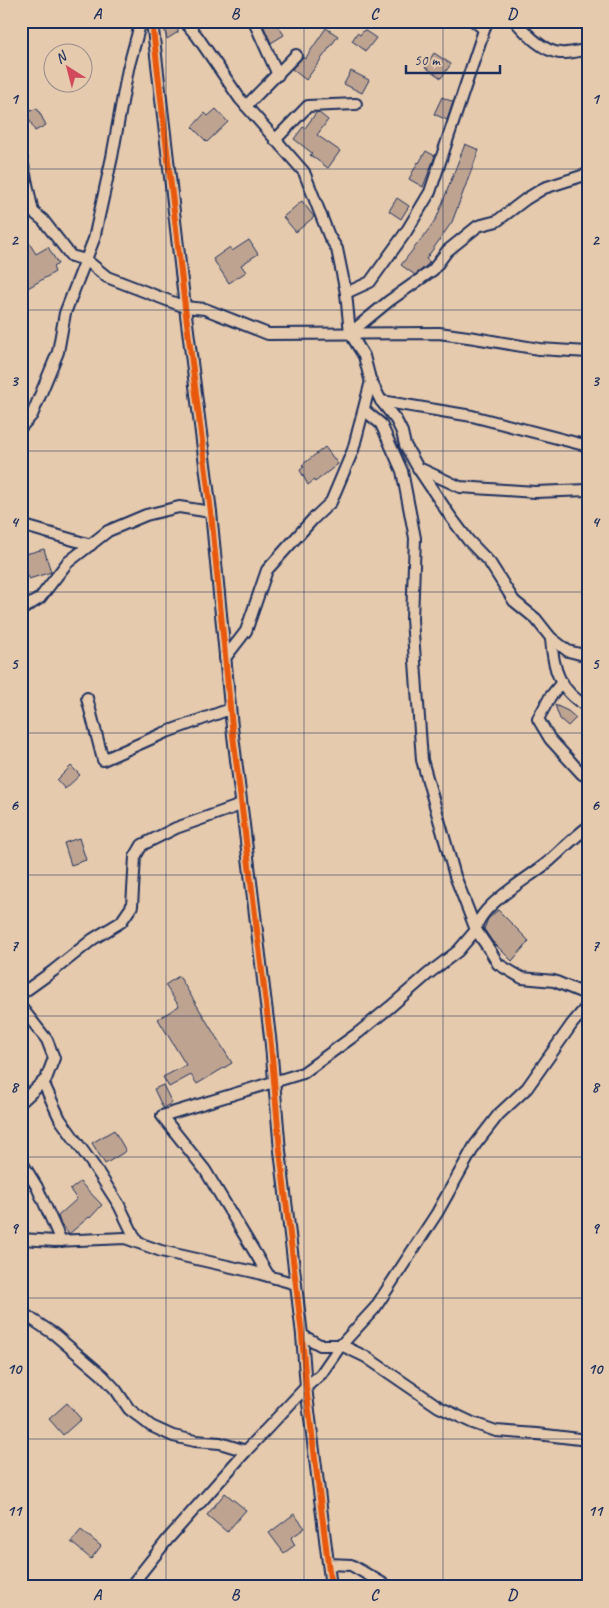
<svg xmlns="http://www.w3.org/2000/svg" width="609" height="1608" font-family="Caveat,sans-serif">
  <rect width="100%" height="100%" fill="#e6caad"/>
  <filter id="ink" filterUnits="userSpaceOnUse"><feTurbulence type="fractalNoise" baseFrequency=".02" numOctaves="2"/><feDisplacementMap in="SourceGraphic" scale="10" xChannelSelector="R" yChannelSelector="G"/><feConvolveMatrix kernelMatrix="1 2 1 2 8 2 1 2 1" color-interpolation-filters="sRGB"/></filter>
  <g filter="url(#ink)">
    <!-- building -->
    <g fill="#bea391" stroke="#1b2f5e">
      <polygon points="168,21 172,21 178,28 178,32 167,39 163,24"/>
      <polygon points="268,21 275,21 284,35 271,43 263,25"/>
      <polygon points="326,28 338,36 306,80 292,69 303,57 305,59"/>
      <polygon points="364,30 376,38 366,51 352,41 357,33 360,35"/>
      <polygon points="434,53 451,64 441,78 425,67"/>
      <polygon points="351,71 369,80 362,93 344,84"/>
      <polygon points="442,97 453,102 447,120 434,114"/>
      <polygon points="37,108 46,125 35,131 26,113"/>
      <polygon points="216,109 228,122 207,142 192,127 205,113 208,116"/>
      <polygon points="318,112 328,120 317,135 340,151 328,168 310,155 312,153 294,139 303,127 305,128 316,113"/>
      <polygon points="465,144 479,150 452,222 426,259 430,262 426,266 415,275 401,265 429,229 437,217"/>
      <polygon points="426,151 435,156 423,187 409,179 418,162 419,163"/>
      <polygon points="397,198 409,206 401,219 389,211"/>
      <polygon points="302,201 314,217 296,232 283,217"/>
      <polygon points="21,230 36,254 48,247 58,264 53,267 55,272 21,292"/>
      <polygon points="249,240 258,254 241,265 246,272 229,283 213,259 230,247 232,251"/>
      <polygon points="325,447 338,464 315,482 314,480 308,485 300,470 304,467 302,465"/>
      <polygon points="44,549 51,572 29,579 22,555"/>
      <polygon points="555,705 568,711 576,718 568,726 560,719"/>
      <polygon points="71,766 80,775 65,789 57,780"/>
      <polygon points="79,838 86,860 71,865 64,843"/>
      <polygon points="498,910 529,941 512,961 492,941 484,929 488,919"/>
      <polygon points="179,976 232,1063 197,1084 191,1075 169,1087 163,1077 186,1065 158,1019 179,1006 165,985"/>
      <polygon points="163,1085 172,1103 163,1108 154,1089"/>
      <polygon points="114,1130 126,1151 105,1164 92,1143"/>
      <polygon points="80,1182 102,1205 90,1218 89,1217 69,1234 61,1225 58,1216 77,1199 70,1190"/>
      <polygon points="67,1403 81,1419 63,1435 49,1419"/>
      <polygon points="225,1493 246,1510 227,1532 207,1515"/>
      <polygon points="294,1514 305,1528 291,1538 295,1545 284,1553 269,1533"/>
      <polygon points="81,1530 101,1546 91,1559 71,1542"/>
    </g>
    <g fill="none" stroke-linecap="round" stroke-linejoin="round">
      <!-- minor casing -->
      <g stroke="#1b2f5e" stroke-width="14">
        <g id="minor">
          <polyline points="152,21 185,307 211,512 232,727 271,1045 280,1151 302,1335 306,1387 331,1587"/>
          <polyline points="184,21 197,36 240,99 304,172 329,236 337,249 346,293 350,333 364,356 370,379 381,401 396,420 402,432 405,445 418,468 450,516 468,540 490,563 514,601 536,619 551,638 568,651 588,656"/>
          <polyline points="474,21 484,29"/>
          <path d="M515,21C527,34 542,51 560,53C569,54 579,50 588,50"/>
          <polyline points="256,26 278,75"/>
          <polyline points="246,106 296,55"/>
          <polyline points="275,140 308,106 356,104"/>
          <polyline points="21,156 33,212"/>
          <polyline points="21,212 33,212 43,220 71,256 86,260 107,277 185,307 205,309 268,334 439,333 475,338 539,349 588,352"/>
          <polyline points="346,293 370,282 406,232 430,192 487,21"/>
          <polyline points="350,333 389,301 433,270 447,251 478,226 497,221 526,199 544,188 588,174"/>
          <polyline points="381,401 472,416 588,446"/>
          <polyline points="364,410 381,424 402,471 415,538 412,619 422,760 455,876 476,930 491,952 498,964 522,978 554,981 588,995"/>
          <polyline points="21,427 32,415 58,352 65,313 94,239 112,157 128,69 141,21"/>
          <polyline points="419,468 460,487 535,492 588,490"/>
          <polyline points="21,525 91,545"/>
          <polyline points="21,610 40,598 67,563 108,531 146,515 179,507 211,512"/>
          <path d="M551,638C553,669 559,691 588,707"/>
          <polyline points="225,658 246,631 267,570 313,519 331,502 353,450 371,381"/>
          <polyline points="562,682 550,697 538,719 550,739 582,774 588,777"/>
          <polyline points="87,698 103,760 164,733 230,709"/>
          <polyline points="21,994 53,971 93,939 121,922 132,906 135,857 142,845 176,828 241,805"/>
          <polyline points="21,1007 47,1040 54,1058 46,1079 21,1102"/>
          <polyline points="43,1082 60,1119 96,1169 119,1205 137,1242"/>
          <polyline points="21,1161 37,1187 61,1241"/>
          <polyline points="21,1239 55,1241 125,1238 161,1251 254,1272 296,1284"/>
          <path d="M269,1276L205,1170L162,1116L303,1073L358,1033L390,1007L428,974L458,951L476,930C478,906 529,878 547,863C561,851 573,838 588,827"/>
          <polyline points="21,1312 54,1334 102,1375 116,1390 129,1409 151,1426 173,1436 195,1441 220,1443 246,1451"/>
          <polyline points="302,1335 320,1345 341,1345 366,1357 439,1407 473,1423 496,1431 537,1434 588,1440"/>
          <polyline points="329,1564 351,1565 389,1587"/>
          <polyline points="130,1587 168,1539 246,1451 306,1387 321,1374 341,1345 375,1308 437,1213 475,1145 499,1114 527,1088 572,1024 588,1005"/>
        </g>
      </g>
      <!-- minor -->
      <use href="#minor" stroke="#e6caad" stroke-width="10"/>
      <!-- cycleway casing -->
      <g stroke="#e6caad" stroke-width="9">
        <polyline id="cycleway" points="152,21 185,307 211,512 232,727 271,1045 280,1151 302,1335 306,1387 331,1587"/>
      </g>
      <!-- cycleway -->
      <use href="#cycleway" stroke="#e8590c" stroke-width="6"/>
    </g>
  </g>
  <!-- grid -->
  <path fill="none" stroke="#1b2f5e" stroke-width="1" stroke-opacity="0.55" d="M166,21V1587M304,21V1587M443,21V1587M21,169H588M21,310H588M21,451H588M21,592H588M21,733H588M21,875H588M21,1016H588M21,1157H588M21,1298H588M21,1439H588"/>
  <!-- margin -->
  <rect width="609" height="1608" fill="none" stroke="#e6caad" stroke-width="55"/>
  <!-- north arrow -->
  <g transform="translate(68 68) rotate(324)"><circle r="24" fill="#e6caad" stroke="#958c8d"/>
  <path d="M0-4L9 19L0 12L-9 19Z" fill="#d1495b"/>
  <text y="-8" font-size="14" font-weight="bold" text-anchor="middle" fill="#1b2f5e">N</text>
  </g>
  <!-- scale -->
  <path d="M406 65v8h94v-8" fill="none" stroke="#1b2f5e" stroke-width="2.5"/>
  <text x="414" y="65" font-size="15" fill="#1b2f5e" stroke="#e6caad" stroke-width="4" paint-order="stroke">50 m</text>
  <rect x="28" y="28" width="554" height="1552" fill="none" stroke="#1b2f5e" stroke-width="2"/>
  <g font-size="16" text-anchor="middle" font-weight="bold" fill="#1b2f5e">
    <text x="97" y="19">A</text>
    <text x="235" y="19">B</text>
    <text x="374" y="19">C</text>
    <text x="512" y="19">D</text>
    <text x="14" y="104">1</text>
    <text x="595" y="104">1</text>
    <text x="14" y="245">2</text>
    <text x="595" y="245">2</text>
    <text x="14" y="386">3</text>
    <text x="595" y="386">3</text>
    <text x="14" y="527">4</text>
    <text x="595" y="527">4</text>
    <text x="14" y="669">5</text>
    <text x="595" y="669">5</text>
    <text x="14" y="810">6</text>
    <text x="595" y="810">6</text>
    <text x="14" y="951">7</text>
    <text x="595" y="951">7</text>
    <text x="14" y="1092">8</text>
    <text x="595" y="1092">8</text>
    <text x="14" y="1233">9</text>
    <text x="595" y="1233">9</text>
    <text x="14" y="1374">10</text>
    <text x="595" y="1374">10</text>
    <text x="14" y="1516">11</text>
    <text x="595" y="1516">11</text>
    <text x="97" y="1600">A</text>
    <text x="235" y="1600">B</text>
    <text x="374" y="1600">C</text>
    <text x="512" y="1600">D</text>
  </g>
</svg>
